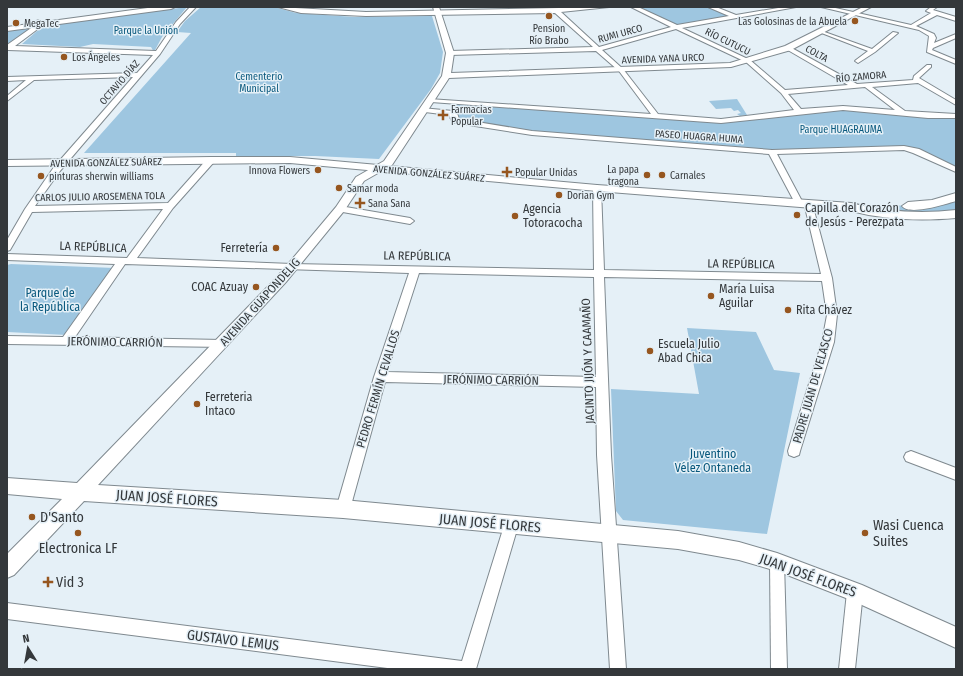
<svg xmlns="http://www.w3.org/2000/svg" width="963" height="676" font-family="'Fira Sans Condensed',sans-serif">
  <rect width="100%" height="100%" fill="#e5f0f7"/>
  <!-- green -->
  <g fill="#9ec6e0">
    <polygon points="187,7 162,37 154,52 151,47 93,44 80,47 22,44 44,25"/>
    <polygon points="201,7 274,7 296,13 355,17 432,16 443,52 440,73 431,89 379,159 315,156 236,156 236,153 84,153 191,33 177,32 185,21"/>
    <polygon points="635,7 709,7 733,16 677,27"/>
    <polygon points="29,28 28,30 7,45 7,30"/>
    <polygon points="737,99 747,115 740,116 737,114 741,113 738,110 734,111 731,108 716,109 709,101"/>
    <path d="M455,103L721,121H745L843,109L956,116V168L917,149L771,151L533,131L466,122C458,119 453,114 452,106Z"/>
    <polygon points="956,197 956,214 877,212 872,205 919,206"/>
    <polygon points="11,264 115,268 67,335 7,332 7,265"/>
    <polygon points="687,328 756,332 774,370 800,373 767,534 623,520 616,511 611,389 699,394"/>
  </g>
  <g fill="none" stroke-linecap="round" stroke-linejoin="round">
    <!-- minor casing -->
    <g stroke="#7f898f" stroke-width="2">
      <g id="minor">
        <path d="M190,7H196L180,24L160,54L60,171L35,206L168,203L208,158H214V162L173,208L137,258L292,264L594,270L593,188L597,185L601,188L604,270L821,274L804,203L808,200L812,203L832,278L837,315L834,342L800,451L799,455L794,457L789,455L788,451L822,342L827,315L822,281L604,277L611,455L626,669H610L597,455L596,387L385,382L350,509L348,514L343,516L338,514L336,509L374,377L409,273L125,264L75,337L222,340L226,341L228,344L226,347L7,344V336L63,337L115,264L7,260V254L127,258L163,209L32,212L10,250L7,251V240L25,209L54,167L133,77L34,80L7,101V96L26,80L7,81V77L137,73L153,55L8,50L7,45L34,26L35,22L38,20L41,22L39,28L15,46L156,51L176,22ZM419,273L594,277L596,377L387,372Z"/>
        <path d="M278,7L366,12L609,7L561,12L599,47L671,27L631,7H638L677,25L729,16L708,7H716L736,15L784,7H796L682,28L750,60L785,90L848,85L786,49L785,48L788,46L857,84L913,80L914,76L927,65H931V67L919,78L956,100V105L918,83L872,87L905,111L956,114V118H928L843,110L721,123L431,102L428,100L429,99L651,114L619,71L596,51L450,55L447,53L450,51L593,47L555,13L366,16L301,13ZM676,29L746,62L781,93L794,110L721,119L658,114L623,69L602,50ZM865,87L895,110L843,106L801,109L788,94Z"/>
        <polygon points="821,7 831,7 911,25 931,13 926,11 931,7 937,7 933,10 956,17 956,21 937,15 916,26 934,34 936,38 934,43 956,34 956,38 933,48 932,50 956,60 956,64 927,52 929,36 919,30"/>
        <polygon points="819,30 872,49 893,32 898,33 875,52 858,63 855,61 856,60 868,51 819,32"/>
        <polygon points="422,108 453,111 457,113 459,119 532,131 772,150 904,146 919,149 956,167 956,172 913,153 904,150 777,154 803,203 799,206 795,203 769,154 532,135 456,123 453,123 449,115 425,112 421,110"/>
        <polygon points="340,206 410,218 414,221 410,224 337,211 336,209"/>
        <polygon points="911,451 956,468 956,480 906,461 904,457 906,453"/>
        <polygon points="511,519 516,521 518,526 476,669 395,669 7,619 7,603 462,661 504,526 506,521"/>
        <polygon points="777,555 782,557 784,562 787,669 771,669 770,562 772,557"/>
        <polygon points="855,584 860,587 863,592 855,669 839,669 847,592 850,587"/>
      </g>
    </g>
    <!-- tertiary casing -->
    <g stroke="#7f898f" stroke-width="2">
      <polygon id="tertiary" points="433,7 439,7 454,53 451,73 730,63 785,46 863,7 871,7 791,50 731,67 449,78 392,165 364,181 344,211 286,282 98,485 343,500 678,531 739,542 777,553 862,585 956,627 956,648 851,600 777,571 739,560 678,549 343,518 84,501 14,575 7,578 7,554 62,499 7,494 7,478 77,483 278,276 336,207 356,177 384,161 442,76 446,53"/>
    </g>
    <!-- secondary casing -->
    <g stroke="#7f898f" stroke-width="2">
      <g id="secondary">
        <polygon points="155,7 175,7 171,9 7,31 7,27"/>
        <path d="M211,157H290L597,185L851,203C886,212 921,214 956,210V218C921,221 885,220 851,211L597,191L290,163L7,166V160Z"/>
        <path d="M956,193V201C946,204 909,216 902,206L908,202L932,200Z"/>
      </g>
    </g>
    <!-- minor -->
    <use href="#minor" fill="#fff" fill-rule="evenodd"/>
    <!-- tertiary -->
    <use href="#tertiary" fill="#fff" fill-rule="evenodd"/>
    <!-- secondary -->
    <use href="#secondary" fill="#fff" fill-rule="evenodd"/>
  </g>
  <!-- markers -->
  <g fill="#96561f" stroke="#e5f0f7" stroke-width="1.5">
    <circle cx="549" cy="16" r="4"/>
    <circle cx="855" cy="21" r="4"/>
    <circle cx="16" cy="23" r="4"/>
    <circle cx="64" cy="57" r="4"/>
    <path d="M441 109h4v4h4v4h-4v4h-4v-4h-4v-4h4z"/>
    <circle cx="318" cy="170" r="4"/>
    <path d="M505 166h4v4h4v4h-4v4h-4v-4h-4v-4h4z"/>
    <circle cx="647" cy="175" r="4"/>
    <circle cx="662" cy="175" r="4"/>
    <circle cx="41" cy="176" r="4"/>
    <circle cx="339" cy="188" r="4"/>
    <circle cx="559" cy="195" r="4"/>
    <path d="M358 197h4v4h4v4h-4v4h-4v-4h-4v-4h4z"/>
    <circle cx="797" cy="215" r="4"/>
    <circle cx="515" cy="216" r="4"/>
    <circle cx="276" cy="248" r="4"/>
    <circle cx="256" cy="287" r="4"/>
    <circle cx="711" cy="296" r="4"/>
    <circle cx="788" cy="310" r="4"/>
    <circle cx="650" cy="351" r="4"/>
    <circle cx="197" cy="404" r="4"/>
    <circle cx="32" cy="517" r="4"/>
    <circle cx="78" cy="533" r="4"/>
    <circle cx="865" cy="533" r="4"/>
    <path d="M46 576h4v4h4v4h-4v4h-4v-4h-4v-4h4z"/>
  </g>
  <g text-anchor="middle" stroke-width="3" stroke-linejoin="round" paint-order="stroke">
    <!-- far-poi labels -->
    <g font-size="10" fill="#34383b" stroke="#e5f0f7" text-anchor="start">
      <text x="847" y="25" text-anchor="end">Las Golosinas de la Abuela</text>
      <text x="24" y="27">MegaTec</text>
      <text x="549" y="32" text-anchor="middle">Pension<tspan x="549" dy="12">Río Brabo</tspan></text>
      <text x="72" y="61">Los Ángeles</text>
      <text x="451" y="113">Farmacias<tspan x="451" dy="12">Popular</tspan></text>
      <text x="639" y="173" text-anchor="end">La papa<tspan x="639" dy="12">tragona</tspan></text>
      <text x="310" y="174" text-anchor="end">Innova Flowers</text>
      <text x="515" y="176">Popular Unidas</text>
      <text x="670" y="179">Carnales</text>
      <text x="49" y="180">pinturas sherwin williams</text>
      <text x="347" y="192">Samar moda</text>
      <text x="567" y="199">Dorian Gym</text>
      <text x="368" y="207">Sana Sana</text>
    </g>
    <!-- far-park labels -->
    <g font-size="10" fill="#08587d" stroke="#e5f0f7">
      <text x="146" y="34">Parque la Unión</text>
      <text x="259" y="80">Cementerio<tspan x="259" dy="12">Municipal</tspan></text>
      <text x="841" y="133">Parque HUAGRAUMA</text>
    </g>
    <!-- far-street labels -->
    <g font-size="10" fill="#34383b" stroke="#e5f0f7">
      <text transform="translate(620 33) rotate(-15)" y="4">RUMI URCO</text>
      <text transform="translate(728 41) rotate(26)" y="4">RÍO CUTUCU</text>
      <text transform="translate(817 53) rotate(29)" y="4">COLTA</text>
      <text transform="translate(663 58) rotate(-2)" y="4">AVENIDA YANA URCO</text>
      <text transform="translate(861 76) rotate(-5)" y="4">RÍO ZAMORA</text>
      <text transform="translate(119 82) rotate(-49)" y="4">OCTAVIO DÍAZ</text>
      <text transform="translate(699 136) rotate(4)" y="4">PASEO HUAGRA HUMA</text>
      <text transform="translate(106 162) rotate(-1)" y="4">AVENIDA GONZÁLEZ SUÁREZ</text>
      <text transform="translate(429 173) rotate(5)" y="4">AVENIDA GONZÁLEZ SUÁREZ</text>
      <text transform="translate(100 196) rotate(-1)" y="4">CARLOS JULIO AROSEMENA TOLA</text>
    </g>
    <!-- poi labels -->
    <g font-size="12" fill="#34383b" stroke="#e5f0f7" text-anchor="start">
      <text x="805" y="212">Capilla del Corazón<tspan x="805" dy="14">de Jesús - Perezpata</tspan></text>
      <text x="523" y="213">Agencia<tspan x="523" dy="14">Totoracocha</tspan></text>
      <text x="268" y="252" text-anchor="end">Ferretería</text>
      <text x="248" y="291" text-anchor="end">COAC Azuay</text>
      <text x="719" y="293">María Luisa<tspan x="719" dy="14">Aguilar</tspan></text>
      <text x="796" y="314">Rita Chávez</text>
      <text x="658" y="348">Escuela Julio<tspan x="658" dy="14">Abad Chica</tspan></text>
      <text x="205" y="401">Ferreteria<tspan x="205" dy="14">Intaco</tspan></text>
    </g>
    <!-- street labels -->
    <g font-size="12" fill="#34383b" stroke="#e5f0f7">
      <text transform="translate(93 247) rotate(2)" y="4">LA REPÚBLICA</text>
      <text transform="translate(417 256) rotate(1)" y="4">LA REPÚBLICA</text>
      <text transform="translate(741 264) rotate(1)" y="4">LA REPÚBLICA</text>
      <text transform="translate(260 302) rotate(-48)" y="4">AVENIDA GUAPONDELIG</text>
      <text transform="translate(115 342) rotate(1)" y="4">JERÓNIMO CARRIÓN</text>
      <text transform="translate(588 361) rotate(-92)" y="4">JACINTO JIJÓN Y CAAMAÑO</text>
      <text transform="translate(491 380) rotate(1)" y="4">JERÓNIMO CARRIÓN</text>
      <text transform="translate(813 386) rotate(-74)" y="4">PADRE JUAN DE VELASCO</text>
      <text transform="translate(378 389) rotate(-73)" y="4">PEDRO FERMÍN CEVALLOS</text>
    </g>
    <!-- park labels -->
    <g font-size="12" fill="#08587d" stroke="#e5f0f7">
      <text x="50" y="297">Parque de<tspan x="50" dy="14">la República</tspan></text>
      <text x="713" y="458">Juventino<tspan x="713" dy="14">Vélez Ontaneda</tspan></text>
    </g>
    <!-- near-street labels -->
    <g font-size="14" fill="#34383b" stroke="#e5f0f7">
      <text transform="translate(167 498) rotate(4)" y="5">JUAN JOSÉ FLORES</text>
      <text transform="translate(490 523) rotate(5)" y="5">JUAN JOSÉ FLORES</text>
      <text transform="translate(808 575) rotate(20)" y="5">JUAN JOSÉ FLORES</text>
      <text transform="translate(233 640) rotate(7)" y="5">GUSTAVO LEMUS</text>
    </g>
    <!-- near-poi labels -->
    <g font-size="14" fill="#34383b" stroke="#e5f0f7" text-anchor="start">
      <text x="40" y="522">D'Santo</text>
      <text x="873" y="530">Wasi Cuenca<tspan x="873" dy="16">Suites</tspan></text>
      <text x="78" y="553" text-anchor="middle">Electronica LF</text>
      <text x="56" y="587">Vid 3</text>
    </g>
  </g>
  <!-- border -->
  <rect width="963" height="676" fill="none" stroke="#34383b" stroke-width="16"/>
  <!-- north arrow -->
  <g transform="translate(28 648) rotate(349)" stroke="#e5f0f7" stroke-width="3" paint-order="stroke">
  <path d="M0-3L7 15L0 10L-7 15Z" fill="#34383b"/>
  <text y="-6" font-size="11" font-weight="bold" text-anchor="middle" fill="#34383b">N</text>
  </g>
</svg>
